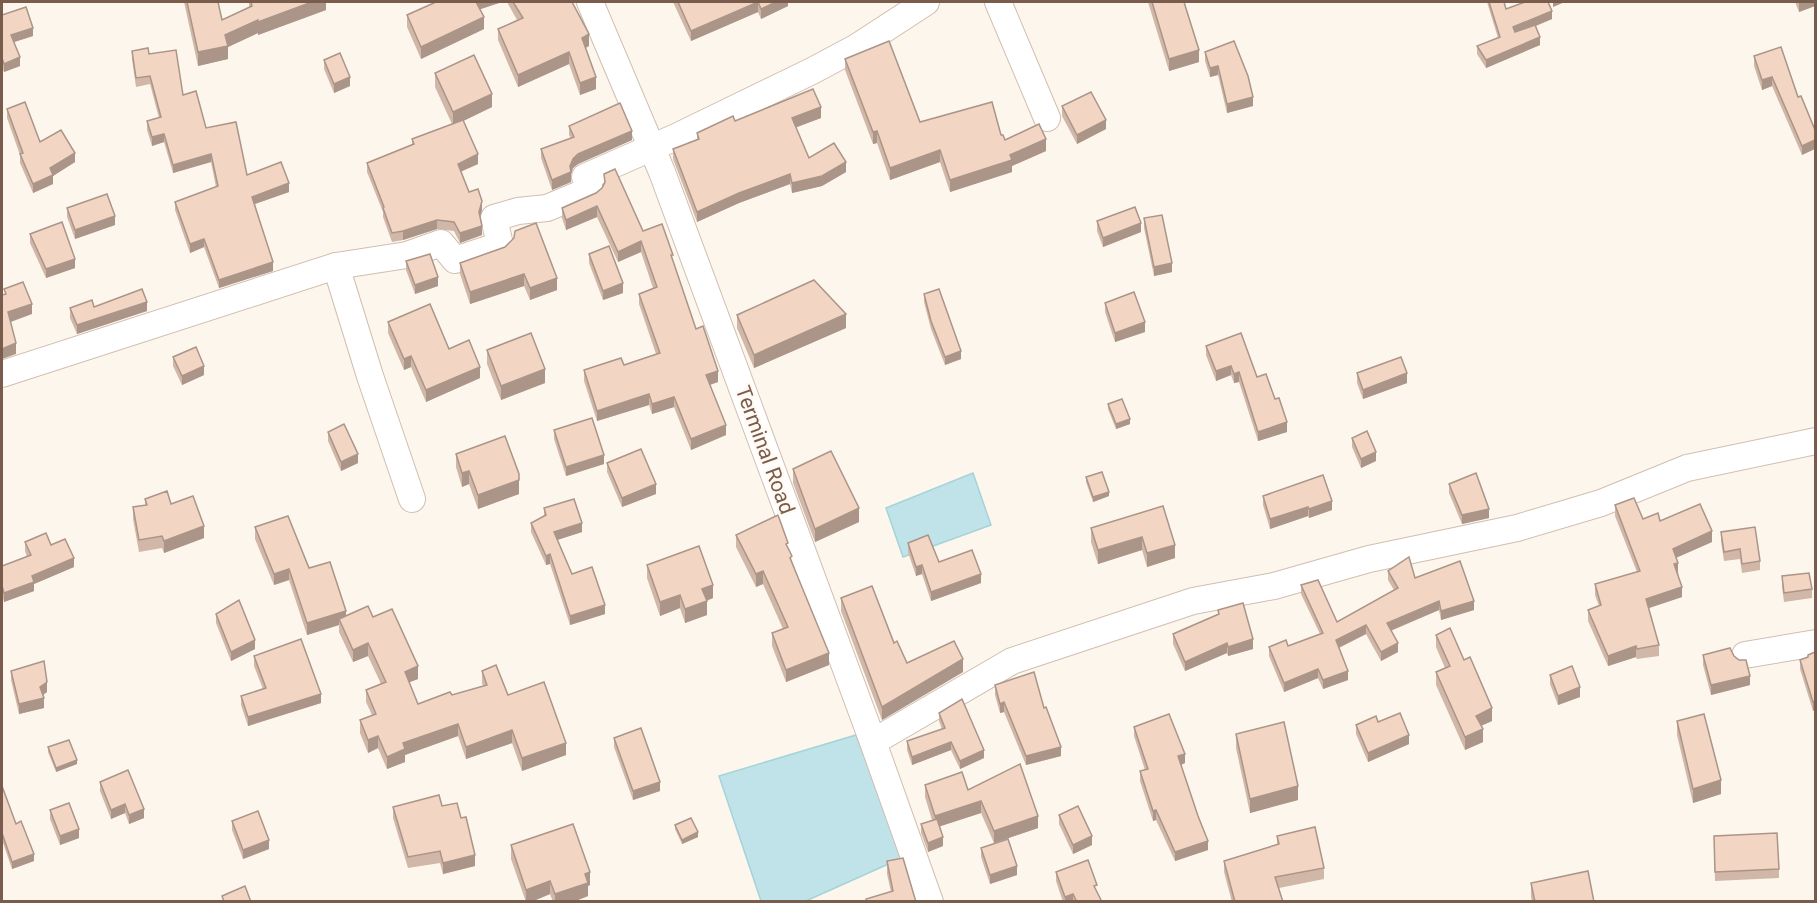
<svg xmlns="http://www.w3.org/2000/svg" width="1817" height="903" font-family="Roboto,sans-serif">
  <rect width="100%" height="100%" fill="#fdf6ec"/>
  <!-- water -->
  <g fill="#bfe3e8" stroke="#a5d3da" stroke-width="1.5">
    <polygon points="973,473 991,525 903,557 886,508"/>
    <polygon points="856,735 904,857 806,901 761,901 719,776"/>
  </g>
  <g fill="none" stroke-linecap="round" stroke-linejoin="round">
    <!-- minor casing -->
    <g stroke="#d1beb0" stroke-width="28">
      <g id="minor">
        <polyline points="590,2 662,172 873,742 930,902"/>
        <polyline points="998,2 1047,118"/>
        <polyline points="336,266 370,376 412,499"/>
        <polyline points="2,374 336,266 407,255 441,243 455,260 500,245 494,218 518,211 547,208 590,190 585,177 676,137 812,71 857,47 926,2"/>
        <polyline points="1745,655 1816,643"/>
        <polyline points="873,742 1012,661 1193,601 1274,586 1369,559 1517,528 1601,503 1687,468 1816,441"/>
      </g>
    </g>
    <!-- minor -->
    <use href="#minor" stroke="#fff" stroke-width="26"/>
  </g>
  <!-- wall -->
  <g fill="#d1b7a8">
    <polygon points="184,2 218,2 222,20 249,7 249,2 326,2 326,10 258,35 258,33 228,47 228,59 198,66"/>
    <polygon points="431,2 502,2 480,9 484,29 421,59 407,27 407,15 432,4"/>
    <polygon points="507,2 572,2 589,46 585,48 596,89 580,95 569,64 518,87 498,40 498,29 517,20"/>
    <polygon points="673,2 788,2 788,6 761,19 758,12 691,41"/>
    <polygon points="1148,2 1184,2 1199,62 1169,71"/>
    <polygon points="1487,2 1504,2 1506,9 1552,19 1536,26 1540,45 1486,68 1477,54 1477,46 1498,38"/>
    <polygon points="1795,2 1815,2 1815,6 1799,12"/>
    <polygon points="2,15 33,36 14,42 20,66 4,72 2,67"/>
    <polygon points="132,51 149,54 183,95 206,128 247,175 289,192 255,204 273,271 219,288 204,247 190,253 175,210 175,202 216,187 211,162 173,173 164,142 152,146 147,130 147,121 159,118 150,84 136,87 132,59"/>
    <polygon points="1205,52 1253,106 1227,113 1218,75 1210,77 1205,61"/>
    <polygon points="1754,56 1798,97 1815,130 1802,155 1772,86 1762,90 1754,66"/>
    <polygon points="845,59 920,122 1001,135 1005,140 1046,151 1012,166 1012,172 950,192 940,162 890,180 877,143 873,144 845,70"/>
    <polygon points="324,60 350,86 334,93 324,69"/>
    <polygon points="435,73 492,107 463,121 478,164 461,171 469,192 482,210 480,216 482,235 460,243 454,231 437,229 403,240 392,242 383,217 383,212 367,172 367,163 412,144 412,139 452,124 435,87"/>
    <polygon points="1062,106 1106,129 1077,144 1062,116"/>
    <polygon points="7,109 40,142 75,162 53,176 53,184 33,193 20,163 20,155 7,118"/>
    <polygon points="821,118 796,127 809,158 846,172 822,186 792,193 790,184 739,203 697,222 673,159 673,149 697,139 697,133 735,121"/>
    <polygon points="569,126 632,140 578,164 573,168 571,174 571,182 552,190 541,158 541,149 571,138 569,135"/>
    <polygon points="604,174 643,231 673,262 696,329 718,382 710,385 726,435 691,450 674,407 652,414 649,405 597,421 584,381 584,370 624,365 656,354 639,304 639,294 653,288 641,252 618,262 597,217 566,230 562,218 562,208 596,193 602,188 604,183"/>
    <polygon points="67,208 115,225 75,239 67,217"/>
    <polygon points="1144,218 1172,272 1154,276 1144,228"/>
    <polygon points="1097,221 1141,232 1103,247 1097,231"/>
    <polygon points="30,234 75,268 46,278 30,243"/>
    <polygon points="505,247 557,290 530,300 524,286 470,304 460,274 460,263"/>
    <polygon points="589,254 623,293 603,300 589,263"/>
    <polygon points="406,261 438,286 415,294 406,270"/>
    <polygon points="924,294 961,359 945,365 931,329 924,302"/>
    <polygon points="1105,303 1145,332 1115,342 1105,312"/>
    <polygon points="94,307 147,311 77,334 70,318 70,308"/>
    <polygon points="737,315 846,328 754,368 737,328"/>
    <polygon points="388,322 449,349 480,378 426,402 411,367 404,370 388,333"/>
    <polygon points="1206,346 1257,377 1275,399 1287,432 1258,441 1239,382 1234,383 1231,375 1216,381 1206,355"/>
    <polygon points="487,350 545,383 501,400 487,364"/>
    <polygon points="173,357 204,375 182,385 173,366"/>
    <polygon points="1357,373 1407,383 1363,399 1357,383"/>
    <polygon points="1108,404 1130,424 1116,429 1108,409"/>
    <polygon points="554,430 604,464 566,476 554,439"/>
    <polygon points="328,432 358,463 341,471 328,441"/>
    <polygon points="1352,438 1376,461 1361,468 1352,447"/>
    <polygon points="456,454 519,494 478,509 469,484 462,487 456,467"/>
    <polygon points="607,463 656,494 622,507 607,472"/>
    <polygon points="793,469 859,522 815,542 793,483"/>
    <polygon points="1086,477 1109,496 1093,502 1086,482"/>
    <polygon points="1449,484 1489,518 1462,524 1449,493"/>
    <polygon points="1263,496 1332,510 1309,518 1308,516 1270,529 1263,505"/>
    <polygon points="145,499 171,504 204,538 164,553 162,548 139,552 133,519 133,507 145,505"/>
    <polygon points="1615,505 1643,519 1660,521 1712,542 1676,558 1682,597 1649,608 1659,645 1659,656 1637,659 1636,657 1608,666 1588,621 1588,610 1599,606 1595,595 1595,584 1637,572 1615,516"/>
    <polygon points="1163,506 1175,558 1147,567 1142,550 1098,564 1091,542 1091,528"/>
    <polygon points="544,508 582,532 557,540 572,574 605,614 570,625 550,564 546,565 531,532 531,523 544,517"/>
    <polygon points="255,527 309,568 346,616 373,617 418,679 409,682 418,704 483,686 482,683 482,671 508,695 566,755 522,771 512,743 466,759 458,736 405,755 405,762 387,769 378,748 368,753 360,733 360,720 372,715 366,702 366,690 381,684 368,656 353,662 339,632 339,625 307,635 289,580 274,585 255,539"/>
    <polygon points="1721,532 1760,561 1760,570 1742,573 1740,559 1724,561 1721,541"/>
    <polygon points="736,535 788,547 792,565 829,665 786,682 772,646 772,633 783,629 763,584 756,587 736,547"/>
    <polygon points="25,542 51,545 74,567 34,584 34,591 4,602 2,595 2,566 27,557 25,551"/>
    <polygon points="908,543 939,562 981,583 931,601 922,574 916,576 908,552"/>
    <polygon points="647,565 713,598 707,601 707,615 685,623 680,608 660,616 647,578"/>
    <polygon points="1388,571 1415,578 1474,610 1441,620 1439,610 1391,631 1398,652 1381,661 1366,634 1339,648 1348,680 1323,689 1318,678 1284,692 1269,656 1269,647 1288,646 1320,634 1301,594 1301,585 1337,622 1394,590 1388,580"/>
    <polygon points="1782,576 1812,589 1812,598 1784,602 1782,586"/>
    <polygon points="841,598 907,663 963,672 882,720 841,611"/>
    <polygon points="1218,610 1253,649 1228,656 1227,653 1185,671 1173,644 1173,634 1218,614"/>
    <polygon points="216,614 255,649 231,661 216,623"/>
    <polygon points="1436,635 1464,660 1492,721 1481,726 1483,742 1465,750 1436,685 1436,672 1445,668 1436,647"/>
    <polygon points="1815,652 1813,711 1800,669 1800,660 1808,657 1808,655"/>
    <polygon points="1703,655 1734,656 1750,685 1711,695 1703,665"/>
    <polygon points="254,656 321,703 248,726 241,705 241,696 263,689 254,666"/>
    <polygon points="11,671 47,692 43,695 44,708 19,714 11,680"/>
    <polygon points="1550,675 1580,697 1558,705 1550,684"/>
    <polygon points="995,685 1044,708 1061,756 1026,765 1004,712 1000,713 995,695"/>
    <polygon points="939,713 984,758 960,769 951,750 912,765 907,750 907,741 942,729 939,721"/>
    <polygon points="1677,721 1721,794 1693,803 1677,735"/>
    <polygon points="1378,722 1409,744 1368,762 1356,734 1356,725"/>
    <polygon points="1134,727 1185,763 1181,765 1208,850 1175,861 1156,820 1153,821 1140,781 1140,771 1145,770 1134,736"/>
    <polygon points="1236,734 1298,800 1250,813 1236,748"/>
    <polygon points="614,738 660,791 633,800 614,747"/>
    <polygon points="48,747 77,764 56,772 48,752"/>
    <polygon points="100,782 144,818 129,824 125,813 111,819 100,791"/>
    <polygon points="925,785 968,790 1038,828 994,843 981,813 940,826 943,846 928,852 921,833 921,824 932,820 925,797"/>
    <polygon points="2,786 16,824 34,861 12,869 2,840"/>
    <polygon points="442,806 461,818 475,866 443,874 440,863 408,868 393,818 393,807"/>
    <polygon points="50,810 79,838 60,845 50,819"/>
    <polygon points="1059,815 1092,845 1073,854 1059,824"/>
    <polygon points="232,821 269,849 243,859 232,830"/>
    <polygon points="675,825 698,837 682,844 675,829"/>
    <polygon points="1277,836 1324,868 1324,879 1279,888 1283,902 1232,902 1224,872 1224,861 1277,844"/>
    <polygon points="1714,836 1779,869 1779,878 1715,881"/>
    <polygon points="511,845 590,885 588,886 588,896 573,902 553,902 550,894 531,902 526,902 511,859"/>
    <polygon points="981,848 1017,875 990,884 981,857"/>
    <polygon points="887,861 916,902 866,902 866,899 891,892 887,874"/>
    <polygon points="1056,872 1097,892 1102,902 1063,902 1056,881"/>
    <polygon points="1531,883 1594,902 1532,902 1531,897"/>
  </g>
  <!-- shaded-wall -->
  <g fill="#aa9588">
    <polygon points="312,2 326,2 326,10 258,35 258,22"/>
    <polygon points="475,2 502,2 475,11"/>
    <polygon points="758,2 758,12 691,41 691,31"/>
    <polygon points="776,2 788,2 788,6 761,19 761,9"/>
    <polygon points="1553,2 1565,2 1553,7"/>
    <polygon points="1799,2 1815,2 1815,6 1799,12"/>
    <polygon points="1552,11 1552,19 1513,35 1513,27"/>
    <polygon points="484,17 484,29 421,59 421,47"/>
    <polygon points="258,20 258,33 228,47 228,59 198,66 198,52 225,35"/>
    <polygon points="33,28 33,36 11,43 11,35"/>
    <polygon points="589,34 589,46 582,50 582,38"/>
    <polygon points="1540,37 1540,45 1486,68 1486,60"/>
    <polygon points="1199,50 1199,62 1169,71 1169,59"/>
    <polygon points="569,52 569,64 518,87 518,75"/>
    <polygon points="20,57 20,66 4,72 4,64"/>
    <polygon points="1218,66 1218,75 1210,77 1210,68"/>
    <polygon points="350,77 350,86 334,93 334,84"/>
    <polygon points="596,77 596,89 580,95 580,83"/>
    <polygon points="1772,77 1772,86 1762,90 1762,80"/>
    <polygon points="492,94 492,107 453,126 453,112"/>
    <polygon points="1253,97 1253,106 1227,113 1227,104"/>
    <polygon points="821,107 821,118 792,129 792,118"/>
    <polygon points="1106,120 1106,129 1077,144 1077,135"/>
    <polygon points="632,131 632,140 578,164 573,168 571,174 571,182 552,190 552,180 570,166 573,159 578,154"/>
    <polygon points="877,131 877,143 873,144 873,132"/>
    <polygon points="164,134 164,142 152,146 152,137"/>
    <polygon points="1046,139 1046,151 1012,166 1012,172 950,192 950,180 1010,155"/>
    <polygon points="1815,140 1815,149 1802,155 1802,146"/>
    <polygon points="940,150 940,162 890,180 890,168"/>
    <polygon points="75,153 75,162 53,176 53,184 33,193 33,184 50,168"/>
    <polygon points="211,154 211,162 173,173 173,165"/>
    <polygon points="478,154 478,164 458,173 458,164"/>
    <polygon points="846,162 846,172 822,186 792,193 792,183"/>
    <polygon points="790,174 790,184 739,203 697,222 697,212 739,193"/>
    <polygon points="289,183 289,192 252,205 252,197"/>
    <polygon points="482,201 482,210 479,221 479,212"/>
    <polygon points="597,206 597,217 566,230 566,220"/>
    <polygon points="115,216 115,225 75,239 75,230"/>
    <polygon points="437,220 437,229 403,240 403,231"/>
    <polygon points="1141,223 1141,232 1103,247 1103,238"/>
    <polygon points="482,226 482,235 460,243 460,233"/>
    <polygon points="204,239 204,247 190,253 190,244"/>
    <polygon points="641,241 641,252 618,262 618,252"/>
    <polygon points="75,259 75,268 46,278 46,269"/>
    <polygon points="273,262 273,271 219,288 219,280"/>
    <polygon points="1172,263 1172,272 1154,276 1154,267"/>
    <polygon points="524,274 524,286 470,304 470,292"/>
    <polygon points="438,277 438,286 415,294 415,285"/>
    <polygon points="557,278 557,290 530,300 530,288"/>
    <polygon points="623,283 623,293 603,300 603,291"/>
    <polygon points="147,302 147,311 77,334 77,325"/>
    <polygon points="32,304 32,314 8,323 8,312"/>
    <polygon points="846,314 846,328 754,368 754,355"/>
    <polygon points="1145,322 1145,332 1115,342 1115,333"/>
    <polygon points="16,343 16,354 2,359 2,349"/>
    <polygon points="961,351 961,359 945,365 945,357"/>
    <polygon points="411,356 411,367 404,370 404,359"/>
    <polygon points="204,366 204,375 182,385 182,376"/>
    <polygon points="1231,366 1231,375 1216,381 1216,371"/>
    <polygon points="480,367 480,378 426,402 426,390"/>
    <polygon points="545,369 545,383 501,400 501,386"/>
    <polygon points="718,371 718,382 706,386 706,375"/>
    <polygon points="1239,372 1239,382 1234,383 1234,374"/>
    <polygon points="1407,373 1407,383 1363,399 1363,390"/>
    <polygon points="649,394 649,405 597,421 597,411"/>
    <polygon points="674,397 674,407 652,414 652,404"/>
    <polygon points="1130,419 1130,424 1116,429 1116,424"/>
    <polygon points="1287,422 1287,432 1258,441 1258,432"/>
    <polygon points="726,425 726,435 691,450 691,439"/>
    <polygon points="1376,452 1376,461 1361,468 1361,459"/>
    <polygon points="358,454 358,463 341,471 341,462"/>
    <polygon points="604,455 604,464 566,476 566,467"/>
    <polygon points="469,471 469,484 462,487 462,473"/>
    <polygon points="519,480 519,494 478,509 478,495"/>
    <polygon points="656,484 656,494 622,507 622,498"/>
    <polygon points="1109,492 1109,496 1093,502 1093,497"/>
    <polygon points="1332,501 1332,510 1309,518 1309,509"/>
    <polygon points="1308,507 1308,516 1270,529 1270,519"/>
    <polygon points="859,508 859,522 815,542 815,529"/>
    <polygon points="1489,509 1489,518 1462,524 1462,515"/>
    <polygon points="582,523 582,532 554,541 554,532"/>
    <polygon points="204,526 204,538 164,553 164,541"/>
    <polygon points="1712,531 1712,542 1673,559 1673,549"/>
    <polygon points="1142,537 1142,550 1098,564 1098,550"/>
    <polygon points="1175,545 1175,558 1147,567 1147,553"/>
    <polygon points="550,554 550,564 546,565 546,556"/>
    <polygon points="74,558 74,567 34,584 34,591 4,602 4,593 32,576"/>
    <polygon points="1678,563 1678,573 1674,564"/>
    <polygon points="922,565 922,574 916,576 916,567"/>
    <polygon points="289,569 289,580 274,585 274,574"/>
    <polygon points="763,571 763,584 756,587 756,574"/>
    <polygon points="981,574 981,583 931,601 931,592"/>
    <polygon points="713,585 713,598 702,602 702,589"/>
    <polygon points="1682,587 1682,597 1646,609 1646,599"/>
    <polygon points="680,595 680,608 660,616 660,602"/>
    <polygon points="707,601 707,615 685,623 685,609"/>
    <polygon points="1439,601 1439,610 1387,632 1387,623"/>
    <polygon points="1474,601 1474,610 1441,620 1441,611"/>
    <polygon points="605,605 605,614 570,625 570,616"/>
    <polygon points="346,611 346,623 339,619 339,625 307,635 307,623"/>
    <polygon points="1366,625 1366,634 1336,649 1336,640"/>
    <polygon points="1253,639 1253,649 1228,656 1228,647"/>
    <polygon points="255,640 255,649 231,661 231,652"/>
    <polygon points="368,643 368,656 353,662 353,650"/>
    <polygon points="1227,643 1227,653 1185,671 1185,662"/>
    <polygon points="1398,643 1398,652 1381,661 1381,652"/>
    <polygon points="1636,646 1636,657 1608,666 1608,656"/>
    <polygon points="829,653 829,665 786,682 786,670"/>
    <polygon points="963,659 963,672 882,720 882,707"/>
    <polygon points="418,666 418,679 405,684 405,672"/>
    <polygon points="1318,669 1318,678 1284,692 1284,683"/>
    <polygon points="1348,671 1348,680 1323,689 1323,680"/>
    <polygon points="1750,676 1750,685 1711,695 1711,685"/>
    <polygon points="47,682 47,692 40,697 40,687"/>
    <polygon points="1580,687 1580,697 1558,705 1558,696"/>
    <polygon points="321,694 321,703 248,726 248,717"/>
    <polygon points="44,698 44,708 19,714 19,704"/>
    <polygon points="1815,701 1815,710 1813,711 1813,702"/>
    <polygon points="1004,702 1004,712 1000,713 1000,704"/>
    <polygon points="1492,708 1492,721 1476,728 1476,716"/>
    <polygon points="458,724 458,736 405,755 405,762 387,769 387,757 403,743"/>
    <polygon points="1483,729 1483,742 1465,750 1465,737"/>
    <polygon points="512,730 512,743 466,759 466,747"/>
    <polygon points="1409,735 1409,744 1368,762 1368,753"/>
    <polygon points="378,736 378,748 368,753 368,740"/>
    <polygon points="951,742 951,750 912,765 912,757"/>
    <polygon points="566,743 566,755 522,771 522,758"/>
    <polygon points="1061,747 1061,756 1026,765 1026,756"/>
    <polygon points="984,750 984,758 960,769 960,761"/>
    <polygon points="1185,754 1185,763 1178,766 1178,756"/>
    <polygon points="77,760 77,764 56,772 56,768"/>
    <polygon points="1721,780 1721,794 1693,803 1693,789"/>
    <polygon points="660,782 660,791 633,800 633,791"/>
    <polygon points="1298,786 1298,800 1250,813 1250,799"/>
    <polygon points="981,801 981,813 935,828 935,816"/>
    <polygon points="125,804 125,813 111,819 111,810"/>
    <polygon points="144,809 144,818 129,824 129,815"/>
    <polygon points="1156,810 1156,820 1153,821 1153,811"/>
    <polygon points="1038,816 1038,828 994,843 994,831"/>
    <polygon points="79,829 79,838 60,845 60,836"/>
    <polygon points="698,832 698,837 682,844 682,840"/>
    <polygon points="1092,836 1092,845 1073,854 1073,845"/>
    <polygon points="943,837 943,846 928,852 928,843"/>
    <polygon points="269,840 269,849 243,859 243,850"/>
    <polygon points="1208,841 1208,850 1175,861 1175,852"/>
    <polygon points="34,854 34,861 12,869 12,862"/>
    <polygon points="475,855 475,866 443,874 443,863"/>
    <polygon points="1017,866 1017,875 990,884 990,875"/>
    <polygon points="590,872 590,885 588,886 588,896 573,902 555,902 555,894 585,874"/>
    <polygon points="550,881 550,894 531,902 526,902 526,890"/>
    <polygon points="1073,894 1073,902 1065,902 1065,897"/>
  </g>
  <!-- building -->
  <g fill="#f3d5c3" stroke="#aa9588" stroke-width="1.5">
    <polygon points="187,2 218,2 222,20 252,6 251,2 312,2 258,22 258,20 225,35 228,46 198,52"/>
    <polygon points="436,2 476,2 484,17 421,47 407,15"/>
    <polygon points="513,2 572,2 589,34 582,38 596,77 580,83 569,52 518,75 498,29 523,18"/>
    <polygon points="678,2 776,2 761,9 758,2 691,31"/>
    <polygon points="1152,2 1184,2 1199,50 1169,59"/>
    <polygon points="1489,2 1504,2 1506,9 1525,2 1548,2 1552,11 1513,27 1515,32 1535,25 1540,37 1486,60 1477,46 1500,37"/>
    <polygon points="26,7 33,28 11,35 20,57 4,64 2,58 2,15"/>
    <polygon points="889,41 920,122 992,102 1001,135 1003,135 1005,140 1039,124 1046,139 1010,155 1012,160 950,180 940,150 890,168 877,131 873,132 845,59"/>
    <polygon points="1234,41 1248,76 1253,97 1227,104 1218,66 1210,68 1205,52"/>
    <polygon points="1781,47 1798,97 1801,96 1815,130 1815,140 1802,146 1772,77 1762,80 1754,56"/>
    <polygon points="148,48 149,54 176,50 183,95 196,91 206,128 236,122 247,175 281,162 289,183 252,197 273,262 219,280 204,239 190,244 175,202 218,186 211,154 173,165 164,134 152,137 147,121 161,117 150,76 136,78 132,51"/>
    <polygon points="340,53 350,77 334,84 324,60"/>
    <polygon points="474,55 492,94 453,112 435,73"/>
    <polygon points="813,89 821,107 792,118 809,158 834,143 846,162 822,176 792,183 790,174 739,193 697,212 673,149 699,139 697,133 733,116 735,121"/>
    <polygon points="1091,92 1106,120 1077,135 1062,106"/>
    <polygon points="25,102 40,142 61,130 75,153 50,168 53,175 33,184 20,154 23,153 7,109"/>
    <polygon points="620,103 632,131 578,154 573,159 570,166 571,172 552,180 541,149 574,137 569,126"/>
    <polygon points="463,120 478,154 458,164 469,192 478,189 482,201 479,212 482,226 460,233 454,222 437,220 403,231 392,233 383,208 384,207 367,163 414,144 412,139"/>
    <polygon points="615,169 643,231 662,224 673,255 671,255 696,329 703,326 718,371 706,375 726,425 691,439 674,397 652,404 649,394 597,411 584,370 621,358 624,365 660,353 639,294 657,287 641,241 618,252 597,206 566,220 562,208 596,193 602,188 605,182 604,174"/>
    <polygon points="107,194 115,216 75,230 67,208"/>
    <polygon points="1135,207 1141,223 1103,238 1097,221"/>
    <polygon points="1162,215 1172,263 1154,267 1144,218"/>
    <polygon points="62,222 75,259 46,269 30,234"/>
    <polygon points="536,223 557,278 530,288 524,274 470,292 460,263 505,247 514,238 515,231"/>
    <polygon points="609,246 623,283 603,291 589,254"/>
    <polygon points="430,254 438,277 415,285 406,261"/>
    <polygon points="814,280 846,314 754,355 737,315"/>
    <polygon points="23,282 32,304 8,312 16,343 2,349 2,295 6,294 4,289"/>
    <polygon points="142,289 147,302 77,325 70,308 92,300 94,307"/>
    <polygon points="939,289 961,351 945,357 931,321 924,294"/>
    <polygon points="1134,292 1145,322 1115,333 1105,303"/>
    <polygon points="430,304 449,349 469,340 480,367 426,390 411,356 404,359 388,322"/>
    <polygon points="531,333 545,369 501,386 487,350"/>
    <polygon points="1241,333 1257,377 1266,374 1275,399 1279,398 1287,422 1258,432 1239,372 1234,374 1231,366 1216,371 1206,346"/>
    <polygon points="196,347 204,366 182,376 173,357"/>
    <polygon points="1401,357 1407,373 1363,390 1357,373"/>
    <polygon points="1122,399 1130,419 1116,424 1108,404"/>
    <polygon points="592,418 604,455 566,467 554,430"/>
    <polygon points="344,424 358,454 341,462 328,432"/>
    <polygon points="1367,431 1376,452 1361,459 1352,438"/>
    <polygon points="505,436 519,474 519,480 478,495 469,471 462,473 456,454"/>
    <polygon points="641,449 656,484 622,498 607,463"/>
    <polygon points="831,451 859,508 815,529 793,469"/>
    <polygon points="1102,472 1109,492 1093,497 1086,477"/>
    <polygon points="1476,473 1489,509 1462,515 1449,484"/>
    <polygon points="1323,475 1332,501 1309,509 1308,507 1270,519 1263,496"/>
    <polygon points="167,491 171,504 193,496 204,526 164,541 162,536 139,540 133,507 147,505 145,499"/>
    <polygon points="1634,498 1643,519 1658,513 1660,521 1700,504 1712,531 1673,549 1678,563 1674,564 1682,587 1646,599 1659,645 1637,649 1636,646 1608,656 1588,610 1601,605 1595,584 1640,571 1615,505"/>
    <polygon points="574,499 582,523 554,532 572,574 592,567 605,605 570,616 550,554 546,556 531,523 546,515 544,508"/>
    <polygon points="1163,506 1175,545 1147,553 1142,537 1098,550 1091,528"/>
    <polygon points="778,515 788,543 786,544 792,556 790,558 829,653 786,670 772,633 788,627 763,571 756,574 736,535"/>
    <polygon points="288,516 309,568 330,562 346,611 307,623 289,569 274,574 255,527"/>
    <polygon points="1755,527 1760,561 1742,564 1740,549 1724,552 1721,532"/>
    <polygon points="46,533 51,545 65,539 74,558 32,576 34,582 4,593 2,586 2,566 31,555 25,542"/>
    <polygon points="928,535 939,562 972,550 981,574 931,592 922,565 916,567 908,543"/>
    <polygon points="699,546 713,585 702,589 707,601 685,609 680,595 660,602 647,565"/>
    <polygon points="1409,557 1415,578 1460,561 1474,601 1441,611 1439,601 1387,623 1398,643 1381,652 1366,625 1336,640 1348,671 1323,680 1318,669 1284,683 1269,647 1286,640 1288,646 1323,633 1301,585 1318,580 1337,622 1398,588 1388,571"/>
    <polygon points="1809,573 1812,589 1784,593 1782,576"/>
    <polygon points="872,586 894,643 897,641 907,663 954,641 963,659 882,707 841,598"/>
    <polygon points="239,600 255,640 231,652 216,614"/>
    <polygon points="1243,603 1253,639 1228,647 1227,643 1185,662 1173,634 1219,614 1218,610"/>
    <polygon points="368,606 373,617 392,609 418,666 405,672 418,704 450,692 452,695 487,685 482,671 496,665 508,695 544,682 566,743 522,758 512,730 466,747 458,724 403,743 405,749 387,757 378,736 368,740 360,720 376,714 366,690 386,682 368,643 353,650 339,619"/>
    <polygon points="1450,628 1464,660 1470,657 1492,708 1476,716 1483,729 1465,737 1436,672 1450,666 1436,635"/>
    <polygon points="301,639 321,694 248,717 241,696 266,688 254,656"/>
    <polygon points="1730,648 1734,656 1739,660 1746,660 1750,676 1711,685 1703,655"/>
    <polygon points="1815,652 1815,701 1813,702 1800,660 1808,657 1808,655"/>
    <polygon points="44,661 47,682 40,687 44,698 19,704 11,671"/>
    <polygon points="1572,666 1580,687 1558,696 1550,675"/>
    <polygon points="1034,672 1044,708 1046,707 1061,747 1026,756 1004,702 1000,704 995,685"/>
    <polygon points="962,699 984,750 960,761 951,742 912,757 907,741 945,728 939,713"/>
    <polygon points="1400,713 1409,735 1368,753 1356,725 1376,716 1378,722"/>
    <polygon points="1169,714 1185,754 1178,756 1198,816 1208,841 1175,852 1156,810 1153,811 1140,771 1148,769 1134,727"/>
    <polygon points="1704,714 1721,780 1693,789 1677,721"/>
    <polygon points="1284,722 1298,786 1250,799 1236,734"/>
    <polygon points="641,728 660,782 633,791 614,738"/>
    <polygon points="69,740 77,760 56,768 48,747"/>
    <polygon points="1020,764 1038,816 994,831 981,801 935,816 925,785 962,772 968,790"/>
    <polygon points="128,770 144,809 129,815 125,804 111,810 100,782"/>
    <polygon points="2,786 16,824 21,821 34,854 12,862 2,833"/>
    <polygon points="439,795 442,806 457,803 461,818 466,817 475,855 443,863 440,851 408,857 393,807"/>
    <polygon points="69,803 79,829 60,836 50,810"/>
    <polygon points="1078,806 1092,836 1073,845 1059,815"/>
    <polygon points="258,811 269,840 243,850 232,821"/>
    <polygon points="691,818 698,832 682,840 675,825"/>
    <polygon points="937,819 943,837 928,843 921,824"/>
    <polygon points="573,824 590,872 585,874 588,883 555,894 550,881 526,890 511,845"/>
    <polygon points="1315,827 1324,868 1275,877 1283,902 1235,902 1224,861 1279,844 1277,836"/>
    <polygon points="1777,833 1779,869 1715,872 1714,836"/>
    <polygon points="1008,839 1017,866 990,875 981,848"/>
    <polygon points="903,858 916,902 866,902 866,899 893,891 887,861"/>
    <polygon points="1088,860 1097,885 1094,886 1102,902 1077,902 1073,894 1065,897 1056,872"/>
    <polygon points="1588,871 1594,902 1535,902 1531,883"/>
    <polygon points="245,886 251,902 224,902 222,896"/>
  </g>
  <g text-anchor="middle" stroke-width="5" stroke-linejoin="round" paint-order="stroke">
    <!-- street labels -->
    <g font-size="21" fill="#7a5c4d" stroke="#fffaf3">
      <text transform="translate(765 450) rotate(70)" y="7">Terminal Road</text>
    </g>
  </g>
  <!-- border -->
  <rect width="1817" height="903" fill="none" stroke="#7a5c4d" stroke-width="6"/>
</svg>
